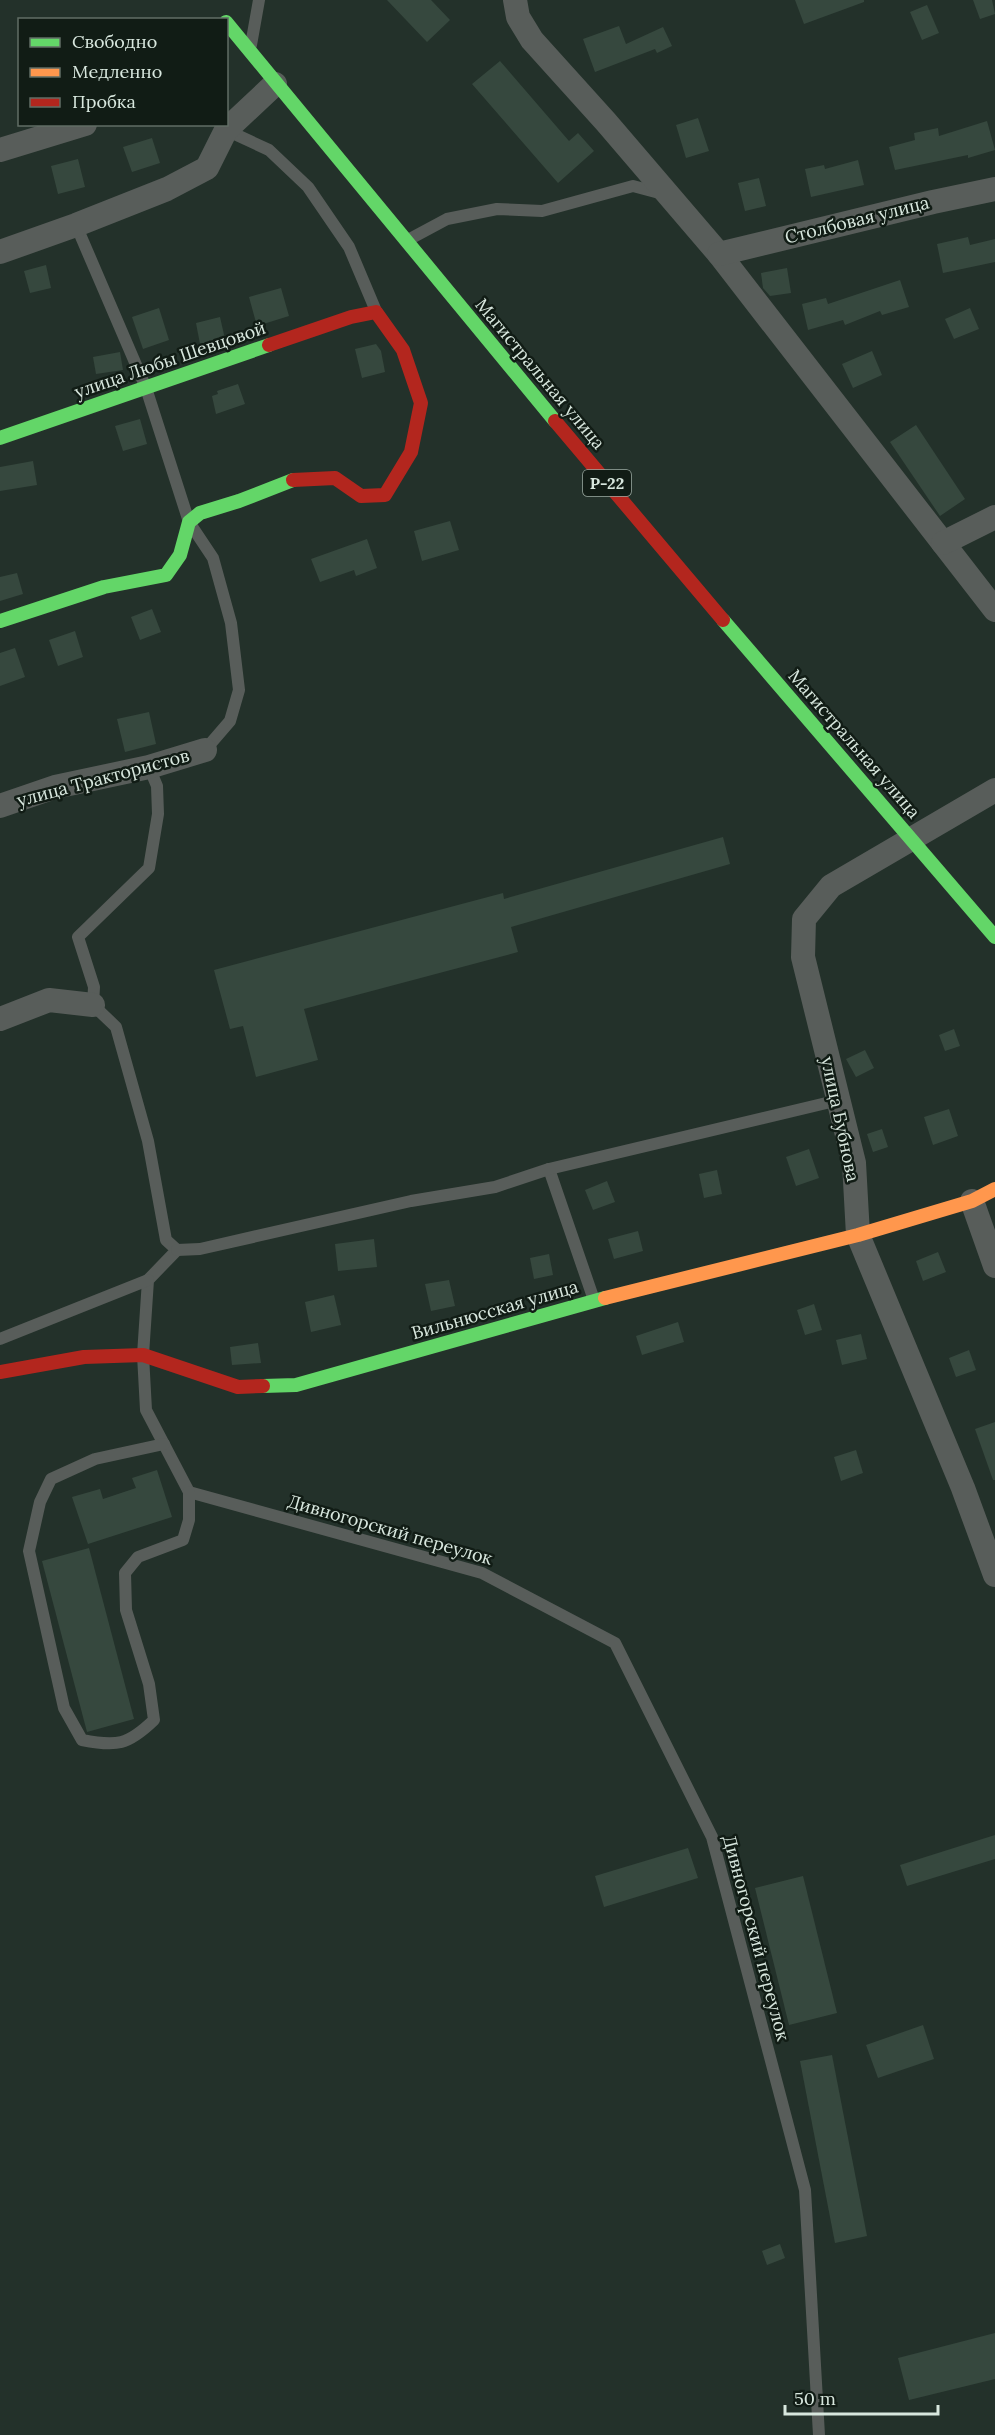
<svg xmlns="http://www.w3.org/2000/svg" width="995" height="2435" font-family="Lora,serif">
  <rect width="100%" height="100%" fill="#23312a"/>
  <!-- building -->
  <g fill="#36483e">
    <polygon points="387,0 431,0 450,20 427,42"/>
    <polygon points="795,0 864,0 864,2 804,24"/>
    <polygon points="973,0 992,0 995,14 980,19"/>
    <polygon points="927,5 939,33 922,40 910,12"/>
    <polygon points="619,26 626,44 663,27 672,46 657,53 655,49 595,72 583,39"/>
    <polygon points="500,61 569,141 578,133 594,151 558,183 472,84"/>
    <polygon points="698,118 709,151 686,158 676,125"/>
    <polygon points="987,121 995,150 968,158 968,155 895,170 889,147 915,140 914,133 938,128 939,136"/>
    <polygon points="152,138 160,163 132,172 123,147"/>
    <polygon points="78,159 85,187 58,194 51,166"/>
    <polygon points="858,160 864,185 811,197 805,169 824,165 825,169"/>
    <polygon points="759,178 766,206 745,211 738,183"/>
    <polygon points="968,237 970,245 995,239 995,262 943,273 937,244"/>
    <polygon points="46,265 51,288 30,293 24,271"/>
    <polygon points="787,268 791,293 770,296 763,288 761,273"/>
    <polygon points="900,280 909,307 882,315 880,311 845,325 843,320 808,330 802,304 826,298 828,304"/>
    <polygon points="281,288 289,316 257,326 249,297"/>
    <polygon points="159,308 169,340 143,349 132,317"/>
    <polygon points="970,308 979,329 954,339 945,319"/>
    <polygon points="220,317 225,339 200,344 196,323"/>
    <polygon points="376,344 381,351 385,372 362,378 355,349"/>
    <polygon points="872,351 882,375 853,388 842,364"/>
    <polygon points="120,352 123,370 96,374 93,357"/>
    <polygon points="238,384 245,404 216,414 212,396 218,394 217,391"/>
    <polygon points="140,419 147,444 123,451 115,426"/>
    <polygon points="916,425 965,499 940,516 890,442"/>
    <polygon points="33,461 37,485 0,491 0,467"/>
    <polygon points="450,521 459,550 422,561 414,531"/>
    <polygon points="367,539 377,568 356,576 354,570 320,582 311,559"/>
    <polygon points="17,573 23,594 0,601 0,577"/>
    <polygon points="152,609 161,632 140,640 131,617"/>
    <polygon points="75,631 83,657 58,666 49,640"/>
    <polygon points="15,648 25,677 0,686 0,653"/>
    <polygon points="149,712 156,744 125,752 117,719"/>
    <polygon points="723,837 730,864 511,927 518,952 304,1009 318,1060 256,1077 243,1026 230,1029 214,970 503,893 504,899"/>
    <polygon points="954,1029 960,1046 945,1051 939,1035"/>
    <polygon points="865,1050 874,1068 856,1077 846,1059"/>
    <polygon points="949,1109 958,1136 933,1145 924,1117"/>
    <polygon points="882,1129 888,1147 873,1152 867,1134"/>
    <polygon points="809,1149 819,1178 796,1186 786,1157"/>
    <polygon points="717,1170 722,1194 704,1198 699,1174"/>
    <polygon points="607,1181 615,1202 593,1210 585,1190"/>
    <polygon points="638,1231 643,1251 614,1259 608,1239"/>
    <polygon points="374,1239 377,1267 338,1271 335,1244"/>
    <polygon points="938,1252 946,1272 923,1281 916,1261"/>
    <polygon points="549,1254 553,1275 534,1279 530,1258"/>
    <polygon points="449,1280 455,1306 431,1311 425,1284"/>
    <polygon points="334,1295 341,1325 311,1332 305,1302"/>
    <polygon points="814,1304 822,1330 805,1335 797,1310"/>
    <polygon points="678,1322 684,1342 642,1355 636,1336"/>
    <polygon points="861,1334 867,1359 842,1365 836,1340"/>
    <polygon points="258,1343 261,1363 232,1365 230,1347"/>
    <polygon points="969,1350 976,1370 956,1377 949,1358"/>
    <polygon points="995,1422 995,1480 993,1480 975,1429"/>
    <polygon points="856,1450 863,1473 841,1481 834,1457"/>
    <polygon points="157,1470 172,1517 88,1544 72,1497 100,1489 103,1499 136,1488 132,1478"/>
    <polygon points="89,1548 134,1719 87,1732 42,1561"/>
    <polygon points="995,1835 995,1859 907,1886 900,1865"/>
    <polygon points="688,1848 698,1878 604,1907 595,1876"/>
    <polygon points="803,1876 837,2013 789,2025 755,1888"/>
    <polygon points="923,2025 934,2059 878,2078 866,2045"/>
    <polygon points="832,2055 867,2236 835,2243 800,2061"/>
    <polygon points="780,2244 785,2258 767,2265 762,2251"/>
    <polygon points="995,2333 995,2379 909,2400 898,2358"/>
  </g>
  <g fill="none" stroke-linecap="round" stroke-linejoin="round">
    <!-- lane -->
    <g stroke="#585d5a" stroke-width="12">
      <polyline points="251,45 259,0"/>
      <polyline points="226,130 269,150 308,187 349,247 376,311"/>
      <polyline points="76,225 146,388 189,522 213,558 231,623 239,690 230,721 205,750"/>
      <polyline points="406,241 447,219 497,209 542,211 633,186 663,194"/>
      <polyline points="149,767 157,786 158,814 149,868 78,937 94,987 93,1005 116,1027 148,1141 166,1240 177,1250 148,1280 143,1355 146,1410 189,1492 482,1573 615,1643 712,1837 805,2190 819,2435"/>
      <polyline points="549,1169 594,1300"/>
      <polyline points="177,1250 200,1249 411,1201 495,1187 549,1169 839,1100"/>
      <polyline points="0,1339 148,1280"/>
      <path d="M164,1444L95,1459L51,1479L40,1502L29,1551L64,1708L82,1740C117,1747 128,1745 154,1720L149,1684L126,1610L125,1573L138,1557L183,1540L189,1520V1492"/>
    </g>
    <!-- street -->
    <g stroke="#585d5a" stroke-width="24">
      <polyline points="515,0 518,17 532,40 606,122 719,254 995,610"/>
      <polyline points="0,150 85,124"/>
      <polyline points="0,252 76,225 167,189 207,168 226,130 275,84"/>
      <polyline points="719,254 933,202 995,189"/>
      <polyline points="943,543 995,517"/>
      <polyline points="995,790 831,886 804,919 803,957 854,1163 858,1235 963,1488 995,1575"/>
      <polyline points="0,806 55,787 149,767 205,750"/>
      <polyline points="0,1019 49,1000 93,1005"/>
      <polyline points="972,1201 995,1266"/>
    </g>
    <!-- fast -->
    <g stroke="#63d668" stroke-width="14">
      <polyline points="226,22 555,421"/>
      <polyline points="0,438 269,345"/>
      <polyline points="723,620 995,937"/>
      <polyline points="0,621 104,587 166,575 180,555 189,522 200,513 239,501 293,480"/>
      <polyline points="263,1386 296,1385 605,1298"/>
    </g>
    <!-- slow -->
    <polyline stroke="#ff974d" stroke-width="14" points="605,1298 858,1235 972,1201 995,1189"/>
    <!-- jam -->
    <g stroke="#b3261e" stroke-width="14">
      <polyline points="269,345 351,317 376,312 403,350 421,403 411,452 385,495 361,496 335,478 293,480"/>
      <polyline points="555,421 723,620"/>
      <polyline points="0,1372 84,1357 143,1355 238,1387 263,1386"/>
    </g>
  </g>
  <g text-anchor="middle" stroke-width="5" stroke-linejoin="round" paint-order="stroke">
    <!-- shield labels -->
    <rect fill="#111c15" stroke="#9caaa2" stroke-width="1.5" x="583" y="470" width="48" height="26" rx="4.5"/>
    <g font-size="16" font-weight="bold" fill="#d8e7de">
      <text x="607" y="489">Р-22</text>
    </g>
    <!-- street labels -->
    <g font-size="18" fill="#d8e7de" stroke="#111c15">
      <text transform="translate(857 220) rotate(-14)" y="6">Столбовая улица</text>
      <text transform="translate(170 360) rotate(-19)" y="6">улица Любы Шевцовой</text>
      <text transform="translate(540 374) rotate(50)" y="6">Магистральная улица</text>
      <text transform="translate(854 744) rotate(49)" y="6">Магистральная улица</text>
      <text transform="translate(103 778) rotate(-15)" y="6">улица Трактористов</text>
      <text transform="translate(840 1119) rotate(78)" y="6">улица Бубнова</text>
      <text transform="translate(495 1310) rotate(-16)" y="6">Вильнюсская улица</text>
      <text transform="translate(390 1530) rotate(16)" y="6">Дивногорский переулок</text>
      <text transform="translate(756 1938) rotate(75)" y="6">Дивногорский переулок</text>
    </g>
  </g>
  <!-- legend -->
  <rect x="18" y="18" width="210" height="108" fill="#111c15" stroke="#616d65" stroke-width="1.5"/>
  <rect x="30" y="38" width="30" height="9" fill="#63d668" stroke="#616d65" stroke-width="1.5"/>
  <text x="72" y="48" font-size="18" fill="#d8e7de">Свободно</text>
  <rect x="30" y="68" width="30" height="9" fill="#ff974d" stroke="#616d65" stroke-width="1.5"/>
  <text x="72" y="78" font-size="18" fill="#d8e7de">Медленно</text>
  <rect x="30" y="98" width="30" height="9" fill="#b3261e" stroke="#616d65" stroke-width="1.5"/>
  <text x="72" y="108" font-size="18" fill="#d8e7de">Пробка</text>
  <!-- scale -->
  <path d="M785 2405v9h153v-9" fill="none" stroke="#d8e7de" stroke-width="3"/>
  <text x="794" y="2405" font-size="18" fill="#d8e7de" stroke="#111c15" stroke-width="4.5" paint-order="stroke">50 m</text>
</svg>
